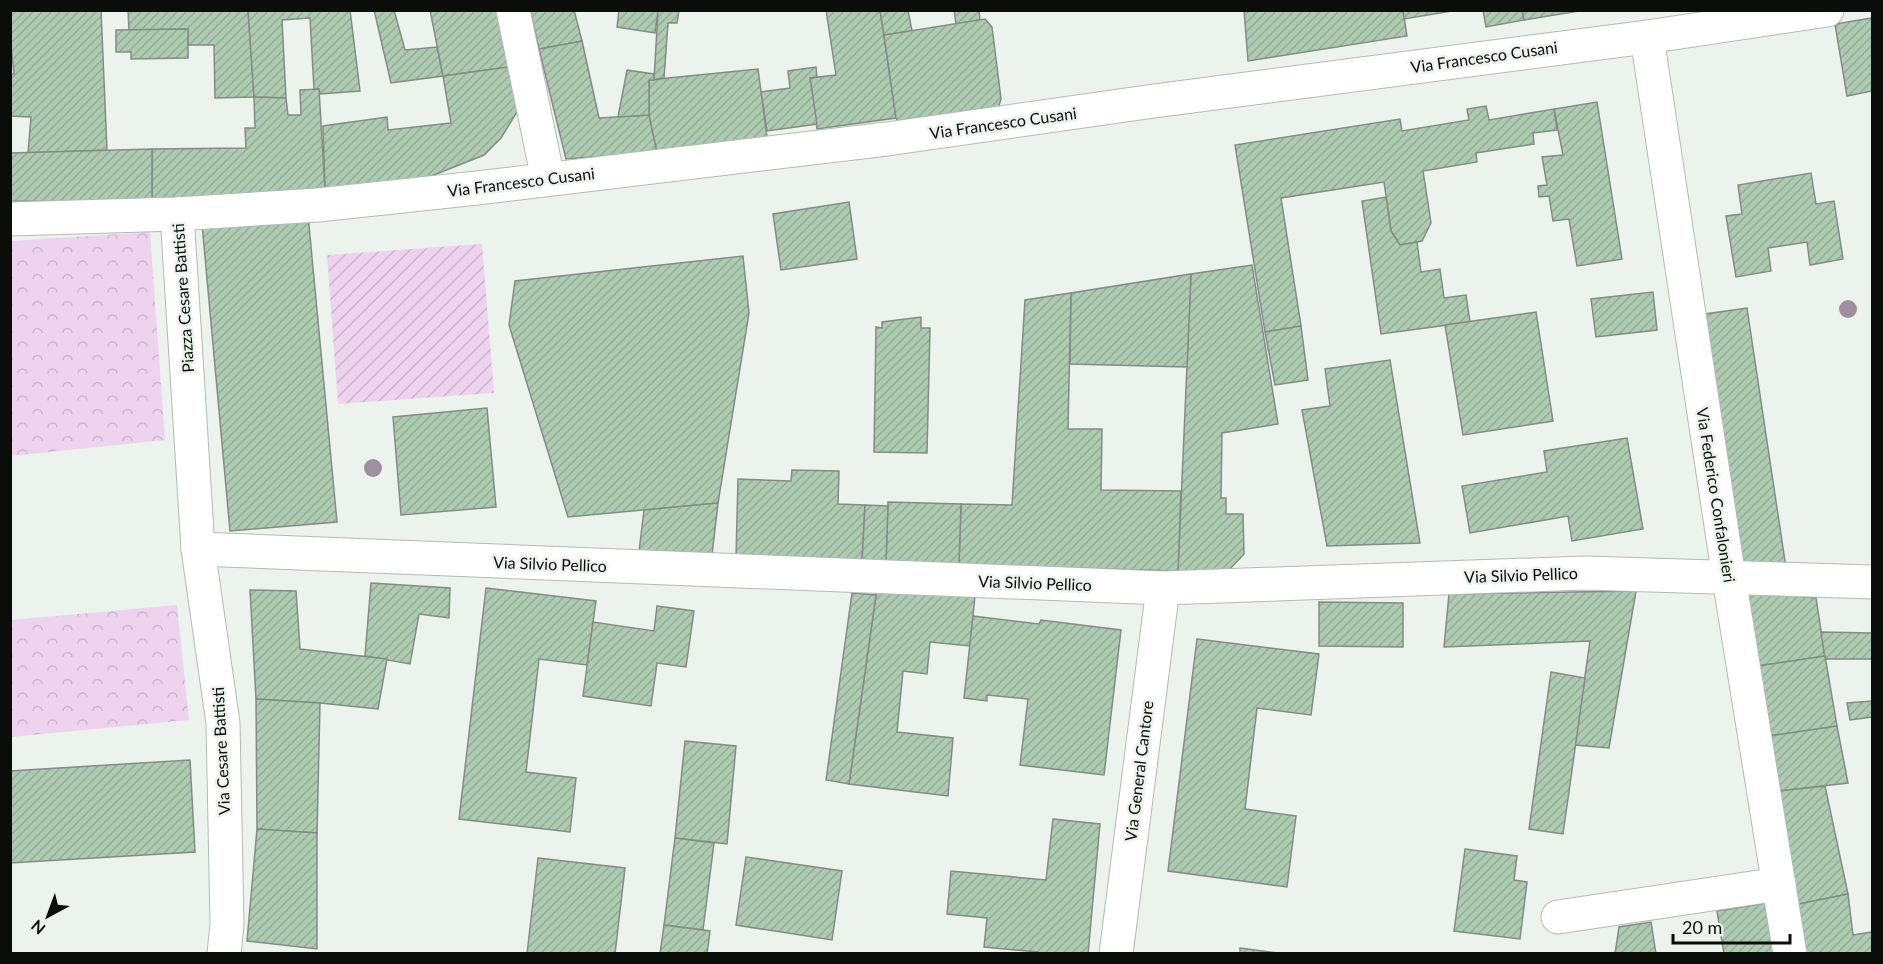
<svg xmlns="http://www.w3.org/2000/svg" width="1883" height="964" font-family="Lato,sans-serif">
  <defs>
    <pattern id="park-crowns" width="20" height="18" patternUnits="userSpaceOnUse" patternTransform="scale(1.5)"><rect width="20" height="18" fill="#eed3ef"/><path d="M2 6a3 3 0 1 1 6 0M12 15a3 3 0 1 1 6 0" fill="none" stroke="#cbb4cc"/></pattern>
    <pattern id="garden-furrows" width="10" height="10" patternUnits="userSpaceOnUse" patternTransform="scale(1.5)"><rect width="10" height="10" fill="#eed3ef"/><path d="M-1 1l2-2M0 10L10 0M9 11l2-2" fill="none" stroke="#cbb4cc"/></pattern>
    <pattern id="building-hatch" width="6" height="6" patternUnits="userSpaceOnUse" patternTransform="scale(1.5)"><rect width="6" height="6" fill="#adcbb0"/><path d="M-1 1l2-2M0 6l6-6M5 7l2-2" fill="none" stroke="#94ad96"/></pattern>
  </defs>
  <rect width="100%" height="100%" fill="#ecf3ed"/>
  <!-- park -->
  <g fill="url(#park-crowns)">
    <polygon points="150,232 165,440 11,456 11,241"/>
    <polygon points="177,605 189,720 11,737 11,620"/>
  </g>
  <!-- garden -->
  <polygon fill="url(#garden-furrows)" points="482,244 494,393 338,404 327,255"/>
  <!-- building -->
  <g fill="url(#building-hatch)" stroke="#858b85" stroke-width="1.5">
    <polygon points="10,10 101,10 107,150 28,153 31,117 10,116 10,74 14,74 10,36"/>
    <polygon points="128,10 248,10 254,97 215,98 214,45 188,45 188,29 129,30"/>
    <polygon points="248,10 350,10 360,91 320,94 319,89 314,89 310,18 282,20 286,98 254,97"/>
    <polygon points="374,10 394,10 405,50 437,47 443,76 391,83"/>
    <polygon points="430,10 501,10 516,66 443,76"/>
    <polygon points="530,10 574,10 582,41 539,49"/>
    <polygon points="619,10 658,10 655,33 617,27"/>
    <polygon points="658,10 679,10 677,23 668,23 664,78 654,80"/>
    <polygon points="826,10 880,10 896,118 817,129 810,78 836,75"/>
    <polygon points="880,10 908,10 912,31 884,35"/>
    <polygon points="954,10 979,10 980,20 956,24"/>
    <polygon points="1244,10 1403,10 1407,36 1248,61"/>
    <polygon points="1403,10 1458,10 1404,19"/>
    <polygon points="1483,10 1522,10 1524,20 1486,27"/>
    <polygon points="1522,10 1585,10 1524,20"/>
    <polygon points="1872,18 1872,91 1847,96 1835,24"/>
    <polygon points="985,19 992,27 1001,99 998,109 899,124 896,118 884,35"/>
    <polygon points="188,29 188,58 131,59 131,52 116,52 116,30"/>
    <polygon points="582,41 599,118 649,115 657,152 566,159 539,49"/>
    <polygon points="516,66 525,99 501,138 484,155 429,177 325,190 323,126 387,117 388,130 451,123 443,76"/>
    <polygon points="816,67 817,77 810,78 817,124 767,131 761,92 790,88 788,71"/>
    <polygon points="758,69 767,137 657,152 649,115 649,80"/>
    <polygon points="627,70 654,74 654,80 649,80 649,115 618,117"/>
    <polygon points="319,89 325,190 152,203 152,149 246,148 245,128 255,128 254,97 286,98 288,115 301,115 300,90"/>
    <polygon points="1597,102 1622,259 1577,266 1569,219 1553,221 1549,196 1539,197 1538,186 1547,185 1542,157 1563,155 1554,109"/>
    <polygon points="1486,106 1489,120 1554,109 1557,130 1533,133 1534,144 1476,153 1477,162 1423,171 1431,223 1422,241 1400,245 1391,231 1384,182 1281,198 1301,326 1265,332 1235,145 1400,119 1402,131 1469,120 1467,109"/>
    <polygon points="152,149 152,203 10,201 10,153"/>
    <polygon points="1811,173 1816,204 1834,201 1843,259 1810,265 1807,242 1768,248 1771,271 1736,277 1726,216 1742,214 1738,185"/>
    <polygon points="1386,197 1391,231 1400,245 1417,242 1421,272 1440,269 1444,298 1466,295 1470,322 1381,334 1362,201"/>
    <polygon points="849,202 857,259 781,270 773,214"/>
    <polygon points="308,215 337,522 230,531 202,224"/>
    <polygon points="743,256 749,313 718,503 568,517 509,325 515,281"/>
    <polygon points="1252,265 1278,424 1222,433 1221,498 1226,498 1226,514 1243,514 1244,554 1226,573 1178,571 1191,274"/>
    <polygon points="1191,274 1187,367 1070,364 1071,293"/>
    <polygon points="1653,292 1657,330 1596,337 1591,299"/>
    <polygon points="1071,293 1068,429 1102,429 1101,490 1181,491 1178,571 959,565 961,504 1012,505 1025,300"/>
    <polygon points="1747,308 1786,568 1743,566 1705,314"/>
    <polygon points="1536,312 1553,421 1463,435 1445,325"/>
    <polygon points="921,317 921,328 930,328 927,453 874,452 876,327 882,328 882,322"/>
    <polygon points="1301,326 1308,380 1275,385 1265,332"/>
    <polygon points="1390,360 1420,543 1327,546 1302,410 1330,406 1325,369"/>
    <polygon points="487,408 496,507 401,515 393,417"/>
    <polygon points="1627,438 1643,529 1572,541 1568,516 1470,533 1462,486 1547,472 1544,451"/>
    <polygon points="792,470 839,471 838,504 865,505 862,562 736,557 738,479 791,481"/>
    <polygon points="888,502 961,504 959,565 886,562"/>
    <polygon points="718,503 712,555 639,552 644,510"/>
    <polygon points="865,505 888,506 886,562 862,562"/>
    <polygon points="371,583 450,588 449,618 419,614 410,664 365,656"/>
    <polygon points="486,588 596,601 587,665 539,659 526,772 576,778 570,832 459,819"/>
    <polygon points="877,589 975,596 970,646 930,642 927,674 903,671 897,732 953,738 948,796 849,784"/>
    <polygon points="250,590 296,591 300,649 387,659 378,709 320,703 256,699"/>
    <polygon points="1636,591 1609,748 1575,745 1590,641 1444,647 1449,594"/>
    <polygon points="1746,591 1816,598 1825,656 1758,666"/>
    <polygon points="852,593 876,595 849,784 826,780"/>
    <polygon points="1319,602 1403,603 1403,647 1319,646"/>
    <polygon points="657,606 694,611 686,667 657,663 651,706 583,696 593,622 654,631"/>
    <polygon points="973,616 1039,624 1041,620 1121,630 1104,775 1020,765 1028,699 987,695 987,701 964,698"/>
    <polygon points="1821,632 1872,633 1872,659 1825,659"/>
    <polygon points="1197,639 1319,654 1311,715 1257,708 1245,809 1296,816 1287,887 1168,871"/>
    <polygon points="1825,656 1837,726 1769,736 1758,666"/>
    <polygon points="1551,672 1585,678 1563,834 1529,829"/>
    <polygon points="256,699 320,703 317,833 257,829"/>
    <polygon points="1872,701 1872,717 1850,720 1847,703"/>
    <polygon points="1837,726 1848,783 1779,791 1769,736"/>
    <polygon points="685,741 736,746 727,844 675,838"/>
    <polygon points="190,760 195,852 10,863 10,771"/>
    <polygon points="1825,786 1848,894 1794,905 1779,791"/>
    <polygon points="1053,819 1100,824 1088,954 1038,954 1038,952 984,947 987,918 947,914 951,871 1046,880"/>
    <polygon points="257,829 317,833 317,949 247,941"/>
    <polygon points="675,838 714,843 703,930 664,925"/>
    <polygon points="1465,849 1517,856 1514,880 1527,882 1520,939 1454,931"/>
    <polygon points="746,857 842,871 832,940 736,925"/>
    <polygon points="538,858 625,868 615,954 527,954"/>
    <polygon points="1848,894 1853,935 1872,932 1872,954 1802,954 1794,905"/>
    <polygon points="1766,903 1774,954 1724,954 1717,911"/>
    <polygon points="1651,922 1656,954 1615,954 1619,927"/>
    <polygon points="664,925 710,931 707,954 660,954"/>
    <polygon points="1240,948 1286,954 1240,954"/>
  </g>
  <g fill="none" stroke-linecap="round" stroke-linejoin="round">
    <!-- street casing -->
    <g stroke="#b4bab4" stroke-width="35">
      <g id="street">
        <polyline points="513,10 548,179"/>
        <polyline points="1647,37 1729,578 1790,954"/>
        <polyline points="177,214 198,549 223,723 227,924 224,954"/>
        <polyline points="10,219 177,214 318,205 477,188 887,139 1154,101 1647,37 1827,10"/>
        <polyline points="198,549 1163,588 1585,573 1872,582"/>
        <polyline points="1558,917 1779,884"/>
        <polyline points="1116,954 1163,588"/>
      </g>
    </g>
    <!-- street -->
    <use href="#street" stroke="#fff" stroke-width="33"/>
  </g>
  <!-- trees -->
  <g fill="#a08ea1">
    <circle cx="1848" cy="309" r="9"/>
    <circle cx="373" cy="468" r="9"/>
  </g>
  <g text-anchor="middle" stroke-width="5" stroke-linejoin="round" paint-order="stroke">
    <!-- street labels -->
    <g font-size="16" fill="#0b0d0b" stroke="#ecf3ed">
      <text transform="translate(1484 57) rotate(-8)" y="6">Via Francesco Cusani</text>
      <text transform="translate(1003 123) rotate(-8)" y="6">Via Francesco Cusani</text>
      <text transform="translate(521 182) rotate(-7)" y="6">Via Francesco Cusani</text>
      <text transform="translate(183 298) rotate(-94)" y="6">Piazza Cesare Battisti</text>
      <text transform="translate(1716 495) rotate(81)" y="6">Via Federico Confalonieri</text>
      <text transform="translate(550 564) rotate(2)" y="6">Via Silvio Pellico</text>
      <text transform="translate(1521 575) rotate(-2)" y="6">Via Silvio Pellico</text>
      <text transform="translate(1035 583) rotate(2)" y="6">Via Silvio Pellico</text>
      <text transform="translate(221 751) rotate(-93)" y="6">Via Cesare Battisti</text>
      <text transform="translate(1139 771) rotate(-83)" y="6">Via General Cantore</text>
    </g>
  </g>
  <!-- border -->
  <rect width="1883" height="964" fill="none" stroke="#0b0d0b" stroke-width="24"/>
  <!-- north arrow -->
  <g transform="translate(48 916) rotate(221)" stroke="#ecf3ed" stroke-width="4.5" paint-order="stroke">
  <path d="M0-4.5L10 22L0 15L-10 22Z" fill="#0b0d0b"/>
  <text y="-9" font-size="16" font-weight="bold" text-anchor="middle" fill="#0b0d0b">N</text>
  </g>
  <!-- scale -->
  <path d="M1673 934v9h117v-9" fill="none" stroke="#0b0d0b" stroke-width="3"/>
  <text x="1682" y="934" font-size="18" fill="#0b0d0b" stroke="#ecf3ed" stroke-width="4.5" paint-order="stroke">20 m</text>
</svg>
